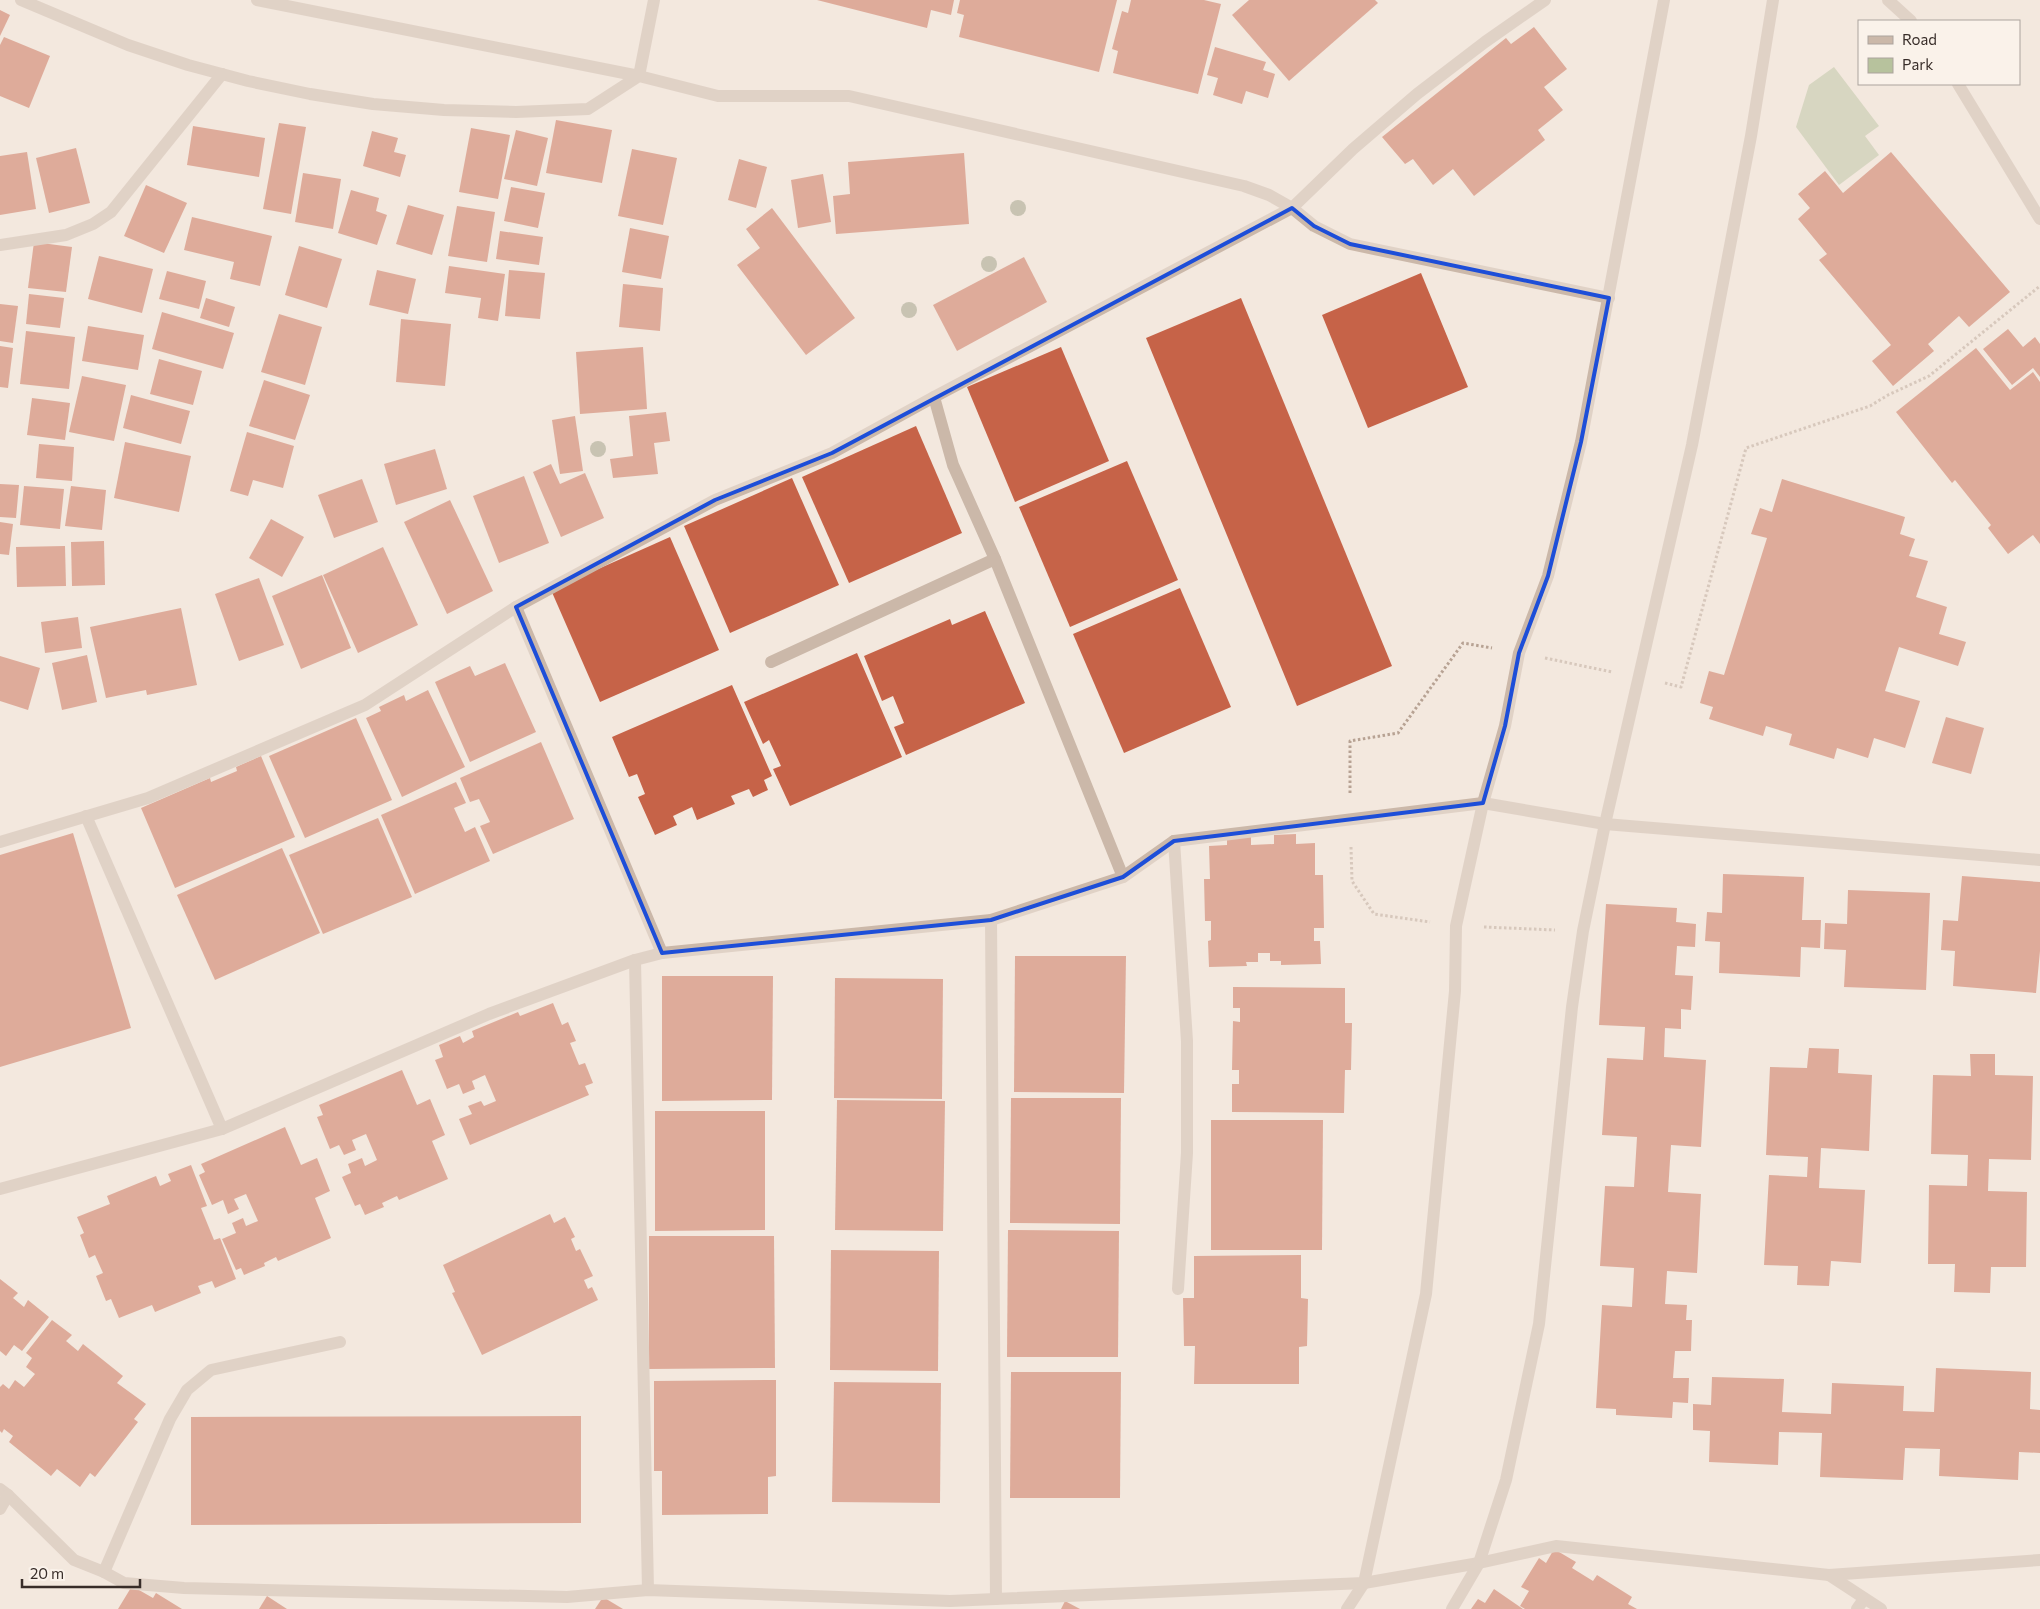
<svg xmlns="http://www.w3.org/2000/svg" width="2040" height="1609" font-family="Commissioner,sans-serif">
  <rect width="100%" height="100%" fill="#f3e8de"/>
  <!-- green -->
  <polygon fill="#b7c29d" points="1834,67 1879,126 1865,136 1879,155 1839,185 1796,127 1809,85"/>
  <!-- building -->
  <g fill="#c66348">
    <polygon points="817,0 954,0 951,15 931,10 927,28"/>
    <polygon points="960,0 1117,0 1099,72 959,37 964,15 957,13"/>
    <polygon points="1131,0 1204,0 1221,4 1198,94 1113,73 1118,51 1112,49 1122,11 1128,13"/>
    <polygon points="1249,0 1375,0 1378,3 1289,81 1232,15"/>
    <polygon points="0,10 10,15 0,36"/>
    <polygon points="1534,27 1567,69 1544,87 1563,110 1538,130 1545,140 1474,196 1453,169 1433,185 1413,159 1405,164 1382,137 1506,38 1511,44"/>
    <polygon points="4,37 50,56 29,108 0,96 0,45"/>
    <polygon points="1215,47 1266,62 1263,70 1275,74 1268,98 1246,91 1242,104 1213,95 1218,78 1207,75"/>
    <polygon points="556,120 612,130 602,183 546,173"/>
    <polygon points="279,123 306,127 291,214 263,209"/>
    <polygon points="193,126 265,138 259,177 187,165"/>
    <polygon points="471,128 510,135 498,199 459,192"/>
    <polygon points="516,130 548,138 537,186 504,179"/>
    <polygon points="372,131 398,138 394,152 406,155 400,177 363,166"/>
    <polygon points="76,148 90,203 49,213 36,158"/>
    <polygon points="632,149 677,158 663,225 618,216"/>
    <polygon points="27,152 36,209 0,215 0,156"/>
    <polygon points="1891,152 2010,292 1969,327 1959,316 1928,344 1934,351 1893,386 1872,361 1891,345 1819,260 1827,254 1798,219 1810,208 1798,194 1825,171 1843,193"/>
    <polygon points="964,153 969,224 836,234 833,196 850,194 848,162"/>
    <polygon points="739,159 767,167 756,208 728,200"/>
    <polygon points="303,173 341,179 333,229 295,222"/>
    <polygon points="823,174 831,222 798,228 791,180"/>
    <polygon points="146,185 187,203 164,253 124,236"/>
    <polygon points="511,187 545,193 538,228 504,221"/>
    <polygon points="351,190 379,198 376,211 387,215 377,245 338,233"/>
    <polygon points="408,205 444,215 432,255 396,244"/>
    <polygon points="457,206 495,212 487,262 448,256"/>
    <polygon points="772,208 855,318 806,355 737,265 760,248 746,229"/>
    <polygon points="192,217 272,236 260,286 230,279 234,262 184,250"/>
    <polygon points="630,228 669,236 661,279 622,272"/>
    <polygon points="500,231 543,237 539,265 496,259"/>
    <polygon points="34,242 72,247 66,292 28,288"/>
    <polygon points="299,246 342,259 327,308 285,295"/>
    <polygon points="99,256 153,269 142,313 88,299"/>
    <polygon points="1024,257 1047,302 957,351 933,305"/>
    <polygon points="449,266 505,274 498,321 478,318 481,298 445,293"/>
    <polygon points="377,270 416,279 408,314 369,305"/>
    <polygon points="509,270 545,273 540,319 505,316"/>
    <polygon points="167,271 206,281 199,309 159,299"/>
    <polygon points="1421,273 1468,387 1368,428 1322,315"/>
    <polygon points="623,284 663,288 660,331 619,327"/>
    <polygon points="29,294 64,298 60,328 26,324"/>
    <polygon points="206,298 235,307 229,327 200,318"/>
    <polygon points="1241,298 1392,666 1297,706 1146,338"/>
    <polygon points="0,304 18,306 13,343 0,341"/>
    <polygon points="162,312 234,333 223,369 152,349"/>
    <polygon points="279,314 322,327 305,385 261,372"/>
    <polygon points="401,319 451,324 445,386 396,382"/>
    <polygon points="88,326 144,335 138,370 82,361"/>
    <polygon points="2008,329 2023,347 2035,337 2040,344 2040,377 2033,368 2012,385 1983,349"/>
    <polygon points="26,331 75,337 69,389 20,384"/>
    <polygon points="0,346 13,348 8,388 0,387"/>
    <polygon points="643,347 647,409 580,414 576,352"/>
    <polygon points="1061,347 1109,461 1015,502 967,387"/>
    <polygon points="1976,348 2010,390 2033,372 2040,382 2040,544 2033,535 2008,554 1988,528 1991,525 1955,480 1952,483 1896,412"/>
    <polygon points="159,359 202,371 193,405 150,394"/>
    <polygon points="82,376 126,385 114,441 69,432"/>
    <polygon points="264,380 310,395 295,440 249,426"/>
    <polygon points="131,395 190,411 181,444 123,428"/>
    <polygon points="32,398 70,403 65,440 27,435"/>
    <polygon points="666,412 670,441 654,443 658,474 613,478 610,459 633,456 629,416"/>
    <polygon points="575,416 583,471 560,474 552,420"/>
    <polygon points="916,426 962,533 849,583 802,477"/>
    <polygon points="247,432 294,446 283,488 253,480 248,496 230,491"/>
    <polygon points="125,442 191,456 179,512 114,498"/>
    <polygon points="39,444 74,447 72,481 36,478"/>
    <polygon points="435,449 447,489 396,505 384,464"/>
    <polygon points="1127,461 1178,580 1070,627 1019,507"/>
    <polygon points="551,464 560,484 585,473 604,518 561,537 533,472"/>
    <polygon points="524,476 549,543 499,563 473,496"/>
    <polygon points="792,478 839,585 730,633 684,526"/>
    <polygon points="362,479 378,522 334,538 318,495"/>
    <polygon points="1782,479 1905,517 1900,534 1915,539 1909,556 1928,561 1916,597 1947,607 1939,634 1966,642 1958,666 1899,647 1885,691 1920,701 1905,748 1874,738 1868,758 1837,748 1834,759 1789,745 1792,734 1766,726 1763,736 1709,719 1713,707 1700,703 1709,671 1724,675 1767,538 1751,534 1760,508 1772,512"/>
    <polygon points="0,484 19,485 16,518 0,517"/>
    <polygon points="24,486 64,489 60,529 20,525"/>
    <polygon points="71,486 106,490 102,530 65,526"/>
    <polygon points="450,500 493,591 447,614 404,522"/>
    <polygon points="271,519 304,537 282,577 249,558"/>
    <polygon points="0,522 13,524 9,555 0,554"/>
    <polygon points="670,537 719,650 600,702 551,590"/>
    <polygon points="104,541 105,585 72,586 71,542"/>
    <polygon points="65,546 66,586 17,587 16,547"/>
    <polygon points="383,547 418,625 358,653 323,575"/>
    <polygon points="322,575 351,648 301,669 272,596"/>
    <polygon points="259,578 284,645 239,661 215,594"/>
    <polygon points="1180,588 1231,707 1124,753 1073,634"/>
    <polygon points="181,608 197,685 147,695 146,690 106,698 90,627"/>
    <polygon points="985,611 1025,703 906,755 894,727 904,723 893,696 882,701 864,656 950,619 952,625"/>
    <polygon points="78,617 82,648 45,653 41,622"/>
    <polygon points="857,653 902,757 790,806 773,769 781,766 769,740 763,744 744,702"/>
    <polygon points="87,655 97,702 62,710 52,663"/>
    <polygon points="0,656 40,668 28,710 0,701"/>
    <polygon points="505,663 536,732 470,762 435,682 470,666 475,676"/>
    <polygon points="732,685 772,776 764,780 768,790 753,797 749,789 731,796 735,804 697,820 692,807 673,816 677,825 655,835 638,797 645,794 637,774 629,777 612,737"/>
    <polygon points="428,690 465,767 402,797 366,718 381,711 379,707 404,695 406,701"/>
    <polygon points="1946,717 1984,728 1971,774 1932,763"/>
    <polygon points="356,718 392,800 305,838 269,756"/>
    <polygon points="541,742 574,819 493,854 480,826 490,822 479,799 470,802 460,778"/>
    <polygon points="261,756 295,837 175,888 141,808 210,778 211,782 237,771 236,767"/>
    <polygon points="456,782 466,803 454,808 465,832 475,827 490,861 415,894 381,815"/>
    <polygon points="378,818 412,897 323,934 289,855"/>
    <polygon points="73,833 131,1028 0,1067 0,855"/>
    <polygon points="1296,834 1296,844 1315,843 1315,875 1323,875 1324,928 1314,928 1314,941 1320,941 1321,964 1281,965 1281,961 1270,961 1270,953 1258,953 1258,962 1246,962 1247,966 1209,967 1208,941 1211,940 1211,921 1205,921 1204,879 1210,879 1209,846 1227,845 1227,837 1251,836 1251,845 1274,844 1274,835"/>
    <polygon points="282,848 320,933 215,980 177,895"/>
    <polygon points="1723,874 1804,877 1802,920 1821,920 1820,948 1801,947 1800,977 1719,973 1720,942 1705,941 1707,912 1722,913"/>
    <polygon points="1962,876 2040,882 2040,951 2036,993 1953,986 1955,951 1941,950 1943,920 1958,921"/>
    <polygon points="1848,890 1930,893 1926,990 1844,987 1846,950 1824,949 1825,923 1847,924"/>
    <polygon points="1606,904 1677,908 1676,922 1696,924 1695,947 1677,946 1675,975 1693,976 1691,1010 1681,1009 1681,1029 1665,1028 1664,1057 1706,1060 1701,1147 1671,1145 1668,1192 1701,1194 1697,1273 1667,1271 1665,1304 1687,1305 1686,1320 1692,1320 1691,1351 1675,1351 1673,1378 1689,1378 1688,1403 1673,1402 1672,1418 1616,1415 1616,1409 1596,1408 1602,1305 1632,1307 1634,1268 1600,1266 1605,1186 1634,1187 1637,1137 1602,1135 1607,1058 1643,1060 1645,1027 1599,1025"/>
    <polygon points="1015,956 1126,956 1124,1093 1014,1092"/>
    <polygon points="662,976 773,976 772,1100 662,1101"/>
    <polygon points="835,978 943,979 942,1099 834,1098"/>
    <polygon points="1233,987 1345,988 1345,1023 1352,1023 1351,1070 1345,1070 1344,1113 1232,1112 1232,1084 1239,1084 1239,1070 1232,1070 1233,1021 1240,1022 1240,1008 1233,1008"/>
    <polygon points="553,1003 562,1025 568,1022 576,1041 570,1043 579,1065 585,1063 593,1083 585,1086 589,1095 470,1145 459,1119 472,1114 468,1106 481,1101 484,1106 496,1101 485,1075 472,1081 475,1089 463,1094 459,1084 447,1089 435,1060 443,1057 439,1045 460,1036 463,1043 474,1037 472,1031 518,1012 520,1016"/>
    <polygon points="1809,1048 1839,1049 1838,1073 1872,1075 1869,1151 1821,1148 1819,1188 1865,1190 1861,1263 1831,1261 1829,1286 1797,1285 1798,1266 1764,1265 1769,1175 1807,1177 1808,1157 1766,1155 1770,1067 1807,1068"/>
    <polygon points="1970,1054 1995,1054 1995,1075 2033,1076 2031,1160 1989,1159 1988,1191 2027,1192 2026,1267 1991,1267 1990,1293 1954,1292 1955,1264 1928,1264 1929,1185 1967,1186 1968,1155 1931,1154 1933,1075 1971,1076"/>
    <polygon points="402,1070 417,1105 430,1099 445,1135 432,1141 448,1179 399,1200 397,1196 382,1203 384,1207 365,1215 360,1204 355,1206 342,1177 351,1173 348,1164 362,1158 365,1166 377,1160 366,1134 352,1140 356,1150 344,1155 339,1145 330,1149 317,1117 323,1115 319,1105"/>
    <polygon points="1011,1098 1121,1098 1120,1224 1010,1223"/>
    <polygon points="837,1100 945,1101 943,1231 835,1230"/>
    <polygon points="655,1111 765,1111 765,1230 655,1231"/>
    <polygon points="1211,1120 1323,1120 1322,1250 1211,1250"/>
    <polygon points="285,1127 301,1165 317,1158 330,1191 315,1198 331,1238 278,1261 276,1257 264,1263 265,1266 244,1275 241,1268 236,1270 222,1239 236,1233 232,1223 243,1218 246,1226 258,1221 246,1194 234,1199 239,1209 228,1214 223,1200 212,1205 199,1175 205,1172 201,1164"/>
    <polygon points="191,1165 207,1206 201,1208 214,1240 220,1238 236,1279 215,1288 212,1281 198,1286 201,1293 155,1312 152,1305 119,1318 111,1299 106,1301 96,1276 103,1273 95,1255 89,1258 80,1235 84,1233 77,1217 110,1204 107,1196 156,1176 160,1186 171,1181 168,1174"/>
    <polygon points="550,1214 554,1223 565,1217 575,1237 571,1239 576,1251 580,1249 593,1276 584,1280 588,1289 592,1287 598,1300 482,1355 452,1293 455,1292 443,1265"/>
    <polygon points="1008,1230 1119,1231 1118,1357 1007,1357"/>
    <polygon points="649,1236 774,1236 775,1368 649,1369"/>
    <polygon points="831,1250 939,1251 938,1371 830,1370"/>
    <polygon points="1301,1255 1301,1298 1308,1299 1307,1346 1299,1347 1299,1384 1194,1384 1195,1346 1184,1346 1183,1298 1194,1298 1194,1256"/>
    <polygon points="0,1279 18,1293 13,1298 24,1307 28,1300 49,1317 22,1351 14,1345 6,1356 0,1351"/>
    <polygon points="52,1320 72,1335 66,1341 78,1351 83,1344 123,1376 117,1383 146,1404 134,1419 138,1422 95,1477 90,1473 80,1487 57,1469 51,1476 9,1442 13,1436 4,1429 2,1433 0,1431 0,1387 3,1384 9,1389 15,1380 24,1387 35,1374 26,1367 32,1358 26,1353"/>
    <polygon points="1936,1368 2031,1372 2030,1409 2040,1410 2040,1453 2019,1452 2018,1480 1939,1476 1940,1449 1905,1448 1903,1480 1820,1477 1822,1433 1779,1432 1778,1465 1709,1462 1710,1431 1693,1430 1693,1404 1711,1405 1712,1377 1784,1379 1782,1412 1831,1414 1832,1383 1904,1386 1903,1411 1934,1412"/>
    <polygon points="1011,1372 1121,1372 1120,1498 1010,1498"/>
    <polygon points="776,1380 776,1476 768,1477 768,1514 662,1515 662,1471 654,1471 654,1381"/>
    <polygon points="834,1382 941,1383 940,1503 832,1502"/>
    <polygon points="581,1416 581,1523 191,1525 191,1417"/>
    <polygon points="1554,1549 1576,1562 1572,1568 1593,1581 1597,1575 1632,1597 1628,1604 1637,1609 1525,1609 1520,1606 1529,1591 1521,1587 1539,1558 1546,1563"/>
    <polygon points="132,1586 153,1598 156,1593 182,1609 118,1609"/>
    <polygon points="1494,1589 1523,1609 1471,1609 1478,1599 1485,1603"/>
    <polygon points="267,1596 287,1609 259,1609"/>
    <polygon points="603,1597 623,1609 595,1609"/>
    <polygon points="1065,1601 1080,1609 1061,1609"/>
  </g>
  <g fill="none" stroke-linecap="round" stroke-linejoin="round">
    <!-- path -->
    <g stroke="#b7a293" stroke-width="3" stroke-dasharray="2.5 2.5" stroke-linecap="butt">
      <polyline points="1545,658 1612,672"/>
      <polyline points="1665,683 1681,687 1746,448 1870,406 1888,395 1929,376 2040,286"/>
      <polyline points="1350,793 1350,741 1398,733 1463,643 1492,648"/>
      <polyline points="1351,847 1352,881 1374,914 1430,922"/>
      <polyline points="1484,927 1555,930"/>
    </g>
    <!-- minor -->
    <g stroke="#cbb8a9" stroke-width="12">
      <polyline points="21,0 128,45 188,65 248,81 310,94 373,104 444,110 516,112 588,109 639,76 718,96 849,96 1244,186 1269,195 1292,208 1314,226 1350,244 1609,298"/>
      <polyline points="257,0 639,76 654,0"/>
      <polyline points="1888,0 1911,21"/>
      <polyline points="1958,84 2040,219"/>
      <polyline points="0,245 66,235 93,224 111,212 222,74"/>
      <polyline points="934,397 953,465 995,559 1123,877"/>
      <polyline points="516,607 662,953"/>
      <polyline points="771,662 995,559"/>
      <polyline points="86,816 222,1129"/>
      <polyline points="1174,841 1187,1041 1187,1153 1178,1289"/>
      <polyline points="0,842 148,798 365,705 516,607 553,587 715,500 832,453 934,397 1292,208 1353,149 1417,94 1485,42 1545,0"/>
      <polyline points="991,920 996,1599"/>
      <polyline points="635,960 648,1590"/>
      <polyline points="0,1189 222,1129 489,1014 635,960 662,953 991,920 1123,877 1174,841 1483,803 1605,824 2040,860"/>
      <polyline points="0,1489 8,1495 74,1560 104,1572 124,1583 184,1588 567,1597 648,1590 950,1601 1364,1583 1479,1563 1556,1546 1829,1575 2040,1560"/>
      <polyline points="0,1509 8,1495"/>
      <polyline points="104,1572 170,1419 187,1390 211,1370 340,1342"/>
      <polyline points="1829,1575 1881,1609"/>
      <polyline points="1347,1609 1364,1583 1426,1294 1455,991 1456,926 1483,803 1505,726 1519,653 1548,576 1581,442 1664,0"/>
      <polyline points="1452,1609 1479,1563 1506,1480 1539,1324 1572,1007 1583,931 1605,824 1692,445 1751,136 1773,0"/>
      <polyline points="1857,1609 1864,1599"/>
    </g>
  </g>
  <!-- trees -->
  <g fill="#95987d">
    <circle cx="1018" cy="208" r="8"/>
    <circle cx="989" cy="264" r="8"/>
    <circle cx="909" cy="310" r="8"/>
    <circle cx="598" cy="449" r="8"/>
  </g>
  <!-- marked area -->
  <path d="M0 0H2040V1609H0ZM1292,208L1314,226L1350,244L1609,298L1581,442L1548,576L1519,653L1505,726L1483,803L1174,841L1123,877L991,920L662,953L516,607L715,500L832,453Z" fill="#f3e8de" fill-opacity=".55" fill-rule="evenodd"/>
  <path fill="none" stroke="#1d4ed8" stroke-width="4" stroke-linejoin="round" d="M1292,208L1314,226L1350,244L1609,298L1581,442L1548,576L1519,653L1505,726L1483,803L1174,841L1123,877L991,920L662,953L516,607L715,500L832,453Z"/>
  <!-- legend -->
  <rect x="1858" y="20" width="162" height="65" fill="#faf2ea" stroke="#aca39d"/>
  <rect x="1868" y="36" width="25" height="8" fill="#cbb8a9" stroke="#aca39d"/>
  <text x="1902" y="45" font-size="15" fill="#382d29">Road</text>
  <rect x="1868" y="58" width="25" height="15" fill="#b7c29d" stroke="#aca39d"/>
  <text x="1902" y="70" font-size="15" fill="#382d29">Park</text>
  <!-- scale -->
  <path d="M22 1579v8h118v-8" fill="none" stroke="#382d29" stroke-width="2.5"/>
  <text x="30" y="1579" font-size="15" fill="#382d29" stroke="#faf2ea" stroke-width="4" paint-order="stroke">20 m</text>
</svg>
